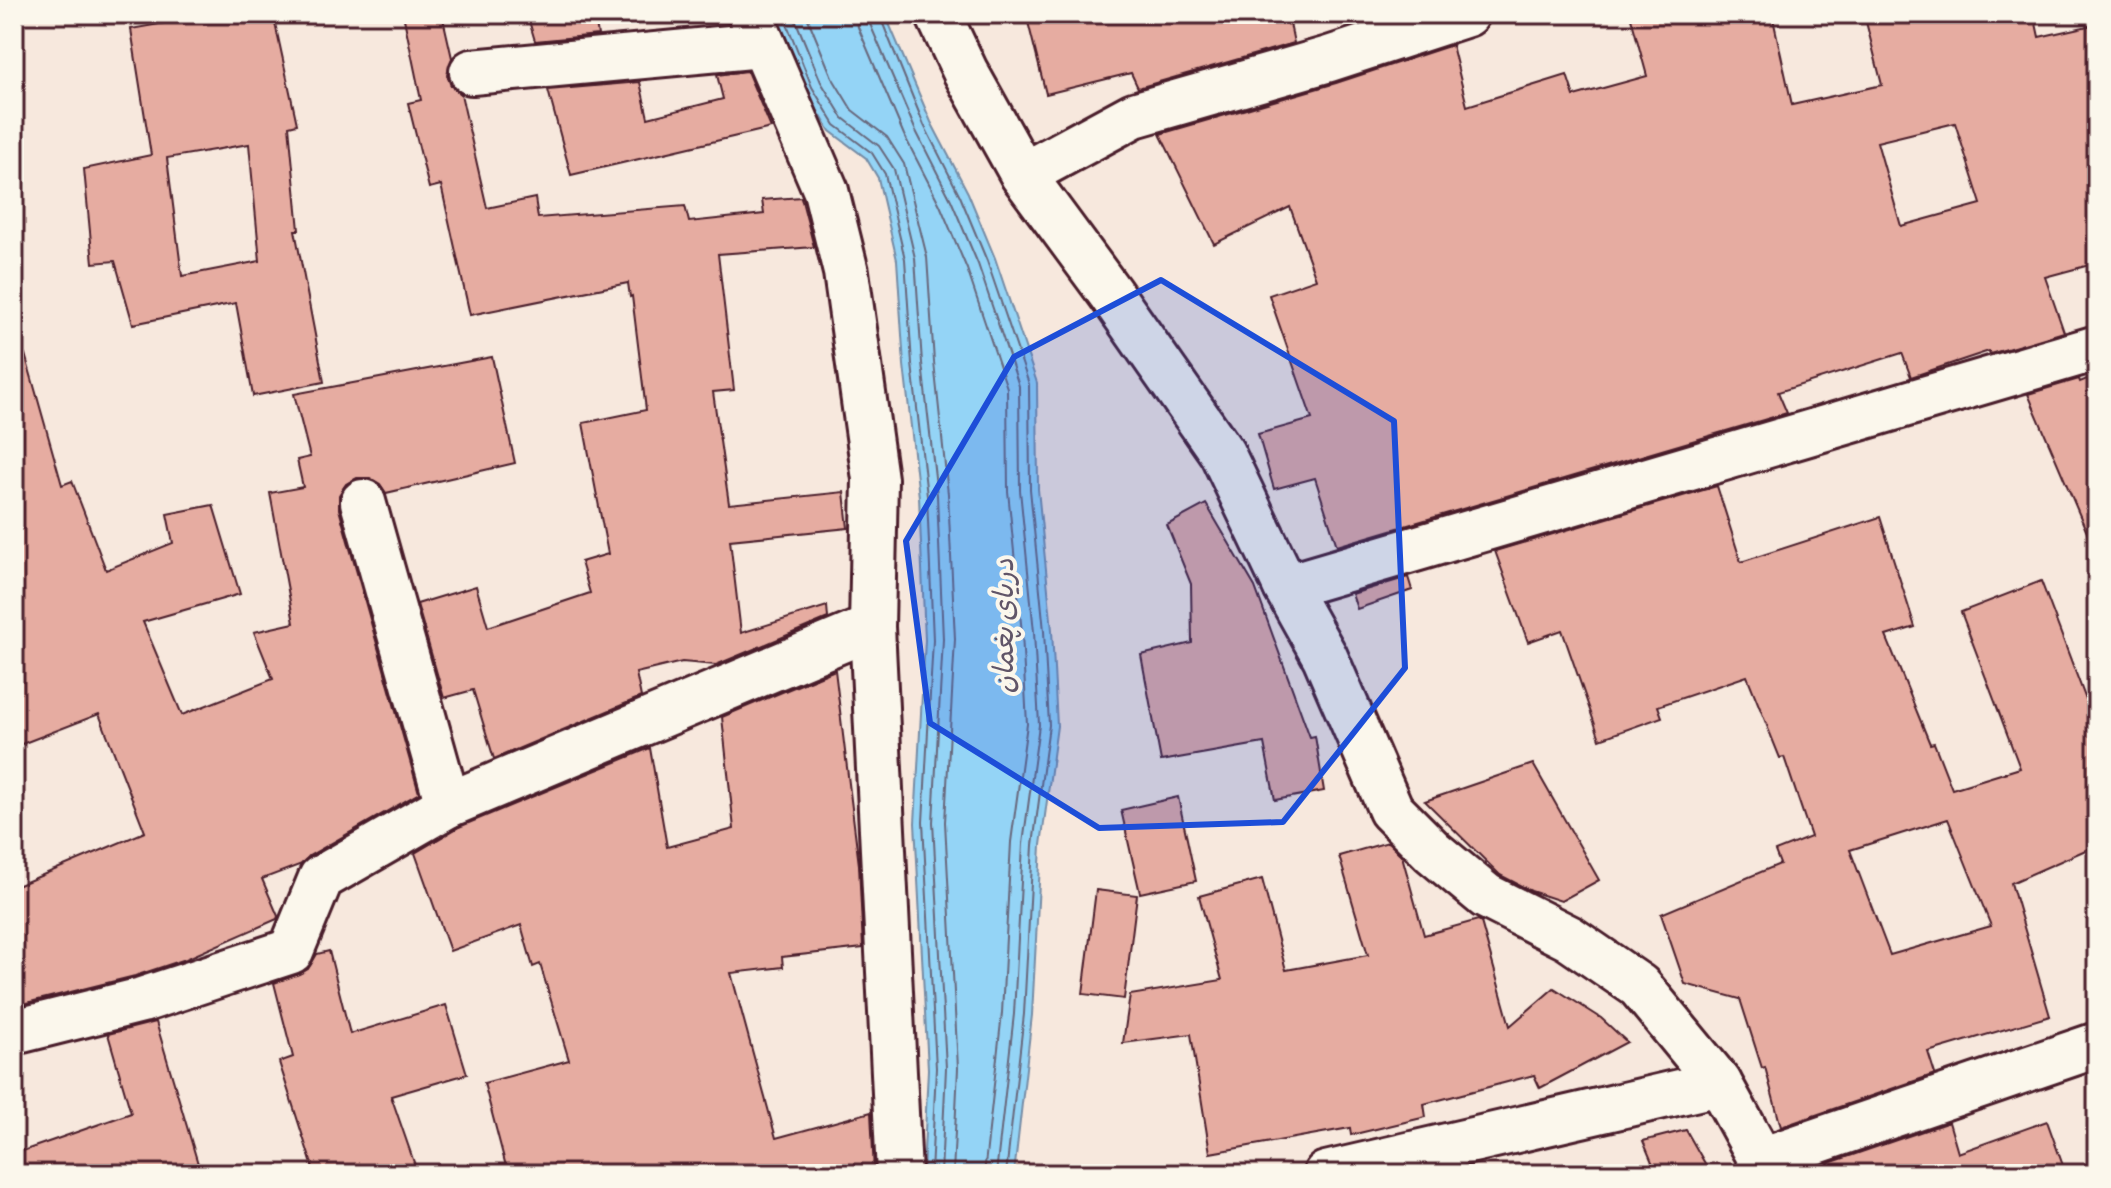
<svg xmlns="http://www.w3.org/2000/svg" width="2111" height="1188" font-family="Pangolin,'Playpen Sans Arabic',sans-serif">
  <rect width="100%" height="100%" fill="#f7e8dd"/>
  <filter id="ink" filterUnits="userSpaceOnUse"><feTurbulence type="fractalNoise" baseFrequency=".0125" numOctaves="2"/><feDisplacementMap in="SourceGraphic" scale="16" xChannelSelector="R" yChannelSelector="G"/><feConvolveMatrix kernelMatrix="1 2 1 2 8 2 1 2 1" color-interpolation-filters="sRGB"/></filter>
  <g filter="url(#ink)">
    <!-- water -->
    <polygon fill="#94d4f6" stroke="#768ca5" stroke-width="2" points="774,14 885,14 931,122 968,193 995,258 1037,383 1038,489 1052,630 1057,726 1041,845 1032,1015 1014,1174 923,1174 928,1069 915,823 925,640 919,497 904,365 897,260 878,178 866,158 830,131 805,90"/>
    <g fill="none" stroke-linecap="round" stroke-linejoin="round">
      <!-- shore -->
      <g stroke="#68677c" stroke-width="2">
        <polyline points="783,14 812,87 835,125 872,153 885,174 905,259 912,364 927,496 933,640 923,822 936,1068 931,1174"/>
        <polyline points="793,14 821,82 843,118 879,146 894,169 915,258 922,363 937,495 943,639 933,822 946,1068 941,1174"/>
        <polyline points="806,14 832,77 852,110 887,137 904,164 927,257 934,362 948,494 955,639 945,822 958,1068 953,1174"/>
        <polyline points="856,14 858,27 904,135 940,205 967,269 1007,388 1008,491 1022,633 1027,724 1011,842 1002,1013 984,1174"/>
        <polyline points="868,14 870,24 915,129 951,200 978,264 1019,386 1020,490 1034,632 1039,725 1023,844 1014,1014 996,1174"/>
        <polyline points="879,14 924,125 960,196 987,261 1029,384 1030,489 1044,631 1049,725 1033,845 1024,1014 1006,1174"/>
      </g>
    </g>
    <!-- building -->
    <g fill="#e6aca1" stroke="#4a1f2b" stroke-width="2" fill-rule="evenodd">
      <path d="M163,14H273L297,124L289,126L299,230H295L324,382L253,396L236,303L133,324L115,261L93,263L84,169L151,155L131,29L165,23ZM249,144L260,261L182,276L167,158Z"/>
      <polygon points="403,14 442,14 452,58 447,75 451,86 461,94 487,208 535,198 538,218 685,206 689,222 764,214 762,200 801,197 814,247 718,254 734,390 713,392 729,504 844,492 848,528 730,540 741,633 827,606 828,618 716,665 682,662 636,673 641,697 494,759 473,690 444,698 417,604 476,586 488,627 590,593 581,562 608,554 583,423 646,410 632,296 630,297 628,283 470,315 441,185 429,188 408,103 421,100"/>
      <polygon points="527,14 594,14 598,35 535,41"/>
      <polygon points="1026,14 1288,14 1294,43 1138,88 1131,73 1046,94"/>
      <path d="M1630,14H1772L1792,105L1882,85L1864,14H2034L2039,37L2097,24V263L2045,277L2064,332L1990,354L1989,351L1911,377L1902,353L1778,392L1787,413L1337,546L1315,478L1274,489L1258,434L1312,419L1269,295L1316,279L1290,207L1214,244L1160,134L1336,83L1452,45L1467,106L1567,75L1574,96L1647,76ZM1955,123L1981,204L1901,226L1877,142Z"/>
      <polygon points="747,71 771,128 571,175 548,90 640,82 648,118 723,99 717,75"/>
      <polygon points="25,354 62,485 72,481 106,570 173,543 167,514 213,505 240,594 143,622 182,715 273,679 254,632 294,623 270,493 303,487 297,460 310,457 294,394 492,357 515,463 386,493 380,484 370,478 357,478 346,484 339,495 339,509 419,793 309,856 302,864 262,879 278,916 277,919 186,959 135,976 14,1006 14,887 145,832 99,714 14,747 14,356"/>
      <polygon points="2097,375 2097,556 2028,394 2079,379 2080,382"/>
      <path d="M1717,486L1741,562L1880,517L1915,627L1886,636L1930,744L1934,743L1952,789L2020,768L1961,612L2041,581L2097,729V845L2011,883L2050,1016L1928,1052L1935,1074L1781,1127L1765,1067L1762,1068L1740,999L1685,984L1661,914L1780,864L1775,851L1811,837L1784,757L1780,758L1747,676L1658,706L1662,717L1600,739L1562,630L1528,642L1495,551ZM1948,819L1991,926L1890,955L1850,850Z"/>
      <polygon points="1206,504 1255,587 1310,737 1315,736 1324,791 1275,800 1264,743 1161,761 1141,655 1192,643 1191,584 1167,525"/>
      <polygon points="1408,577 1412,590 1357,609 1352,594"/>
      <polygon points="835,670 859,865 863,948 782,957 783,967 731,973 776,1138 871,1112 874,1172 508,1174 484,1083 569,1060 540,964 533,967 521,925 450,951 415,853 459,827 650,748 667,847 734,829 722,717"/>
      <polygon points="1533,764 1599,880 1561,901 1531,891 1500,875 1425,801"/>
      <polygon points="1178,797 1196,881 1140,893 1121,810"/>
      <polygon points="1388,842 1402,856 1424,935 1478,920 1481,922 1510,1026 1554,988 1601,1018 1627,1042 1540,1088 1534,1075 1424,1104 1426,1117 1351,1135 1350,1128 1210,1153 1191,1034 1123,1043 1130,995 1222,980 1199,896 1262,879 1286,970 1368,955 1339,856"/>
      <polygon points="1096,890 1137,895 1124,999 1083,994"/>
      <polygon points="329,951 350,1034 446,1005 467,1074 391,1096 418,1174 315,1174 279,1062 293,1057 274,983 299,974 308,969 317,954"/>
      <polygon points="156,1022 201,1174 14,1174 14,1154 131,1113 108,1034"/>
      <polygon points="2047,1121 2066,1174 1797,1174 1949,1122 1958,1153"/>
      <polygon points="1686,1130 1711,1174 1657,1174 1643,1141"/>
    </g>
    <g fill="none" stroke-linecap="round" stroke-linejoin="round">
      <!-- minor casing -->
      <g stroke="#4a1f2b" stroke-width="50">
        <g id="minor">
          <polyline points="750,14 826,191 846,272 875,479 872,627 899,1174"/>
          <polyline points="938,14 965,71 1023,175 1110,293 1222,453 1286,587 1325,657 1391,810 1433,852 1486,896 1569,938 1639,986 1719,1083 1769,1174"/>
          <polyline points="472,72 762,45"/>
          <polyline points="1023,175 1134,115 1329,59 1467,14"/>
          <polyline points="363,502 448,805"/>
          <polyline points="1286,587 2097,348"/>
          <polyline points="14,1032 142,1000 291,951 321,878 448,805 872,627"/>
          <polyline points="1761,1160 2097,1045"/>
          <polyline points="1326,1174 1719,1083"/>
        </g>
      </g>
      <!-- minor -->
      <use href="#minor" stroke="#fbf7ec" stroke-width="44"/>
    </g>
  </g>
  <!-- marked area -->
  <path fill="#1d4ed8" fill-opacity="0.2" stroke="#1d4ed8" stroke-width="6" stroke-linejoin="round" d="M1161,280L1394,421L1405,668L1283,822L1099,828L930,723L906,541L1014,357Z"/>
  <g text-anchor="middle" stroke-width="8" stroke-linejoin="round" paint-order="stroke">
    <!-- water labels -->
    <g font-size="28" font-style="italic" fill="#605568" stroke="#fbf7ec">
      <text transform="translate(1003 626) rotate(-90)" y="10">دریای پغمان</text>
    </g>
  </g>
  <!-- margin -->
  <rect width="2111" height="1188" fill="none" stroke="#fbf7ec" stroke-width="48"/>
  <rect x="24" y="24" width="2063" height="1140" fill="none" stroke="#4a1f2b" stroke-width="3" filter="url(#ink)"/>
</svg>
